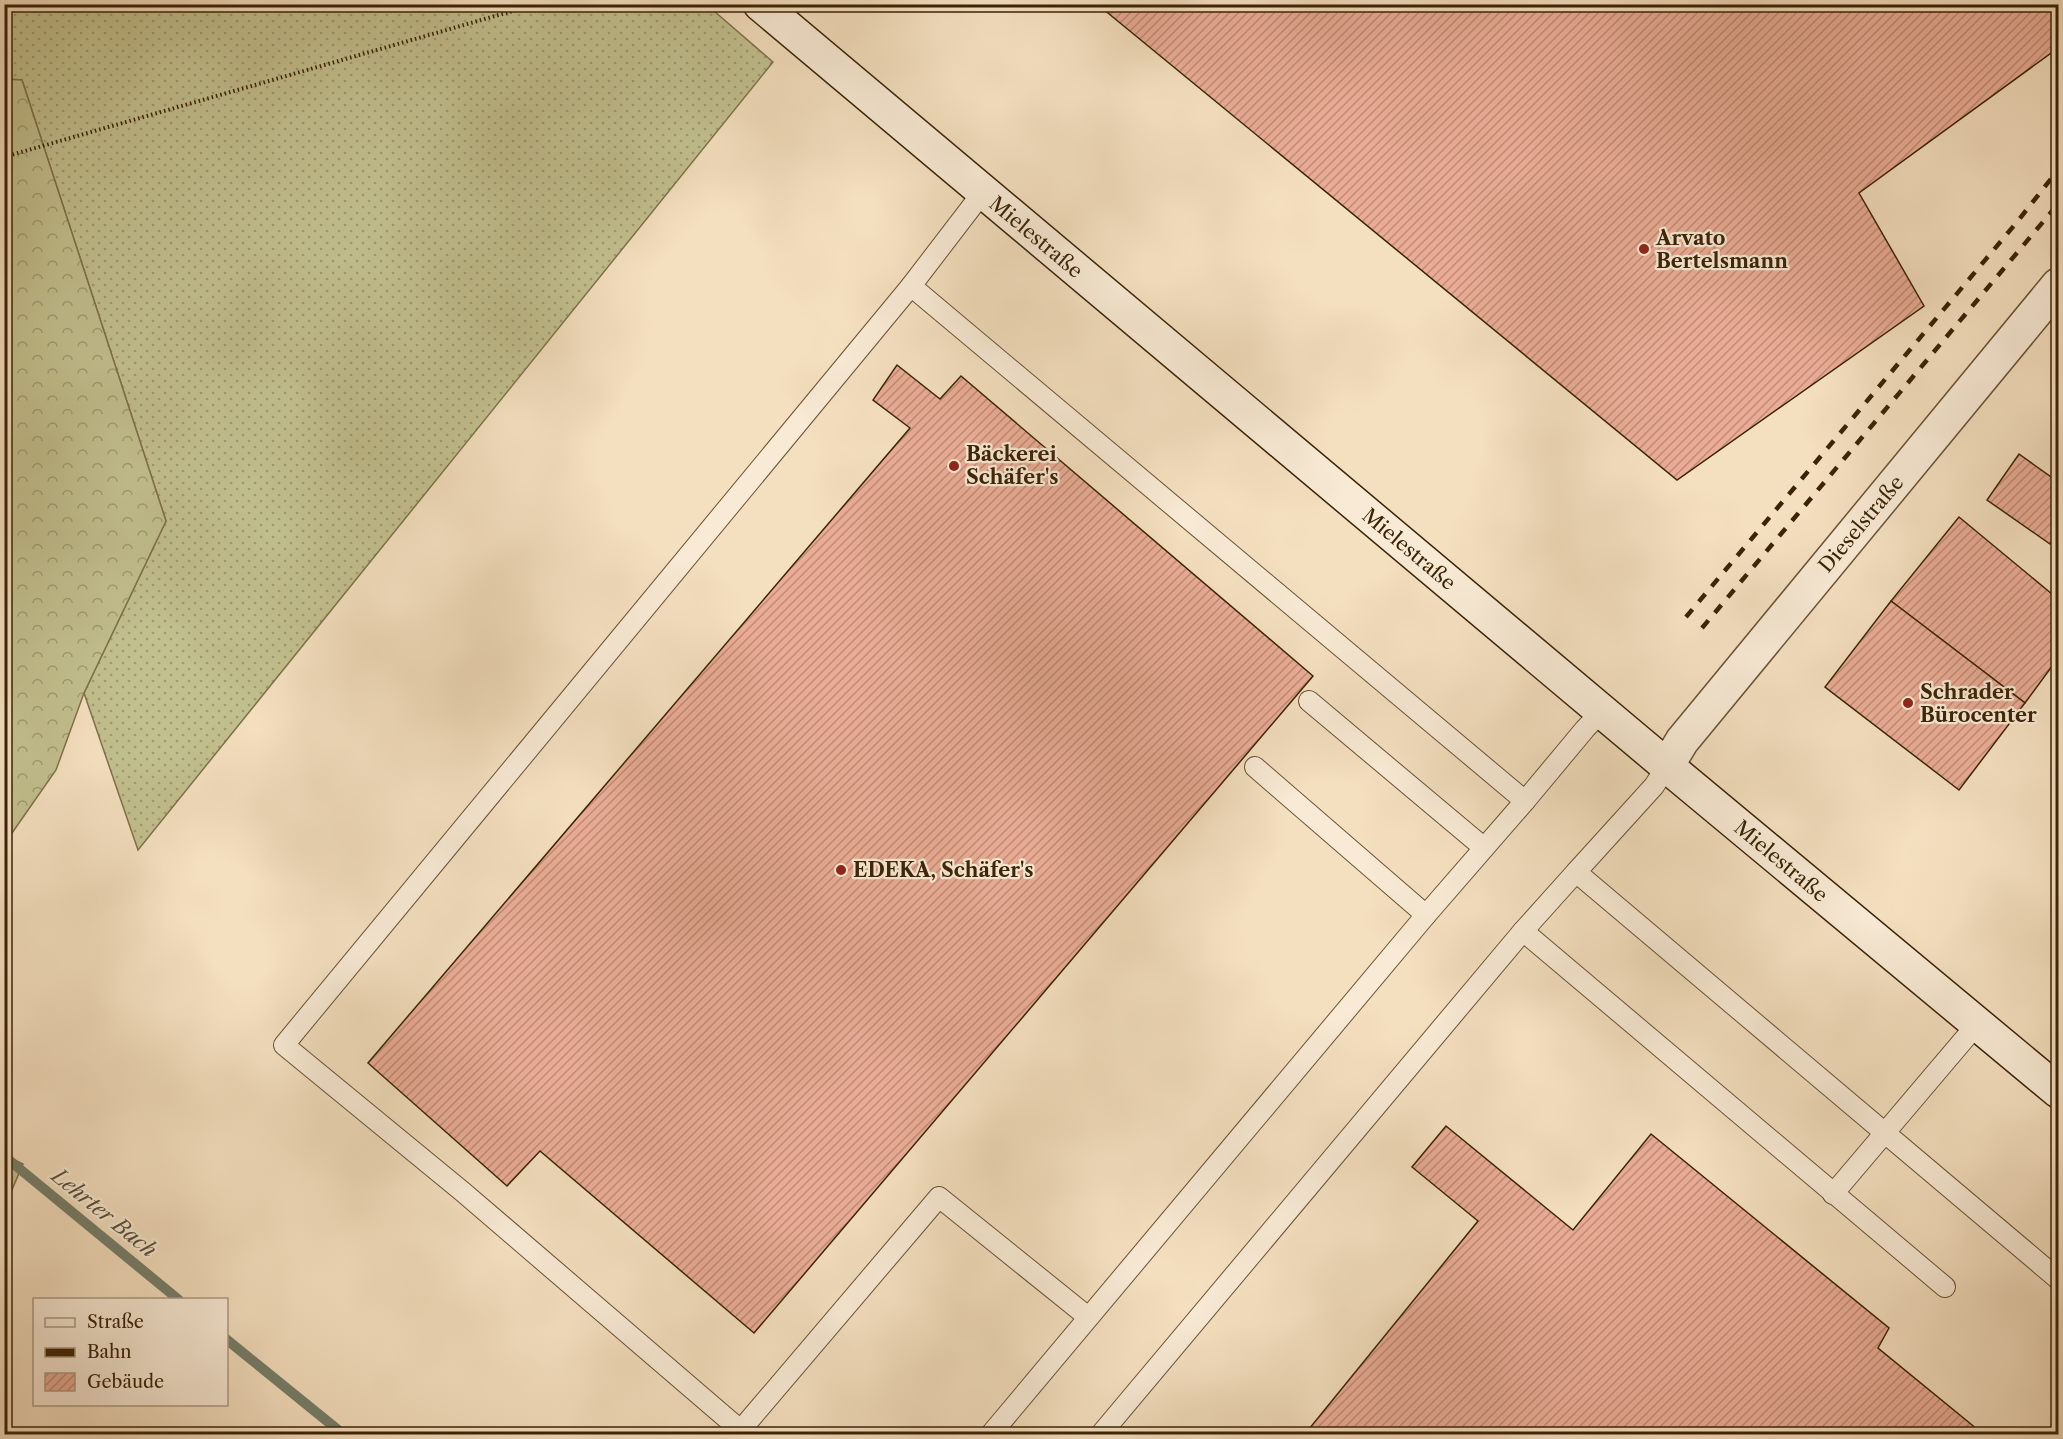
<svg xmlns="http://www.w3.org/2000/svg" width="2063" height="1439" font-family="'Libre Caslon Text',serif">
  <defs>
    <pattern id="grass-dots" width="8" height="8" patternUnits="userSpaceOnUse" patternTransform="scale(1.5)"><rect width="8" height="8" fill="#c2c08e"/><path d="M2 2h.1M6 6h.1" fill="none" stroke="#9f9c72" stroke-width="1.8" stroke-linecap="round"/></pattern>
    <pattern id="forest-crowns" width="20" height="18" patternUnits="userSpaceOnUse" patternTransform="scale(1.5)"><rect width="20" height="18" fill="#c2c08e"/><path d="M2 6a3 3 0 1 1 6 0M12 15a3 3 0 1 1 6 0" fill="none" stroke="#9f9c72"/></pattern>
    <pattern id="building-hatch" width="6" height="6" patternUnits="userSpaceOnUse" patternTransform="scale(1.5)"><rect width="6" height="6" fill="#eaac95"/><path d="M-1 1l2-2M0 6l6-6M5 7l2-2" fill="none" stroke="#bf8c78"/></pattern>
  </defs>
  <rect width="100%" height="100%" fill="#f4dfbf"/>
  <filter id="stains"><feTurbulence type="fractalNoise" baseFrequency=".00333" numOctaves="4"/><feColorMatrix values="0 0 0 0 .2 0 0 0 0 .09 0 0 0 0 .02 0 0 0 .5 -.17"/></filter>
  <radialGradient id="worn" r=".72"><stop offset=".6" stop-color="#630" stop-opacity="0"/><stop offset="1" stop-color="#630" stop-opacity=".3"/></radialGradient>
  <!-- grass -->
  <polygon fill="url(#grass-dots)" stroke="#7e724a" stroke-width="1.5" points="4,5 707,5 773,62 138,850 84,693 166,521 22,80 5,79"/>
  <!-- forest -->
  <polygon fill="url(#forest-crowns)" stroke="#7e724a" stroke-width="1.5" points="5,79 22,80 166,521 84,693 56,770 5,843"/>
  <!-- park -->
  <polygon fill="#c2c08e" stroke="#7e724a" stroke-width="1.5" points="5,1155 23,1164 5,1206"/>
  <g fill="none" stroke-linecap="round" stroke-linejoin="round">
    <!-- stream -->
    <g stroke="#757f6b" stroke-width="10">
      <polyline points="4,1156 179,1300"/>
      <polyline points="226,1339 343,1434"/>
    </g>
  </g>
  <!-- building -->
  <g fill="url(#building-hatch)" stroke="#3b2306" stroke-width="1.5">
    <polygon points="1097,4 2058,4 2058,48 1859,193 1924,306 1677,480"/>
    <polygon points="897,365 940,399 961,376 1313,676 754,1333 540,1151 507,1186 368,1063 910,428 873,400"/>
    <polygon points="2019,454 2058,482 2058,532 2050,544 1987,500"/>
    <polygon points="1959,517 2058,599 2058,658 2025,703 1891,601"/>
    <polygon points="1891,601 2025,703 1959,790 1825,687"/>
    <polygon points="1446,1126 1573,1230 1651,1134 1889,1328 1878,1348 1983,1434 1305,1434 1478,1221 1412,1167"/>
  </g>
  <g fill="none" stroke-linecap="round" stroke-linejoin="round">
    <!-- lane casing -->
    <g stroke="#695234" stroke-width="22">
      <g id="lane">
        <polyline points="983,192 911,286 1525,801 1585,729 1602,711"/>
        <polyline points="1309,701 1483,847"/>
        <polyline points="1667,766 1654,786 1576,872 2058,1279"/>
        <polyline points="1255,767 1426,915"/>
        <polyline points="1523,931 1945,1287"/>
        <polyline points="1833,1194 1978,1023"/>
        <polyline points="740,1431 939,1197 1088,1317"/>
        <polyline points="745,1434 463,1192 284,1045 911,286"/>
        <polyline points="991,1434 1426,915 1525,801"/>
        <polyline points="1101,1434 1523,931 1576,872"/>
      </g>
    </g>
    <!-- street casing -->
    <g stroke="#695234" stroke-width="36">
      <polyline id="street" points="1667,766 1682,741 2058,285"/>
    </g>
    <!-- secondary casing -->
    <g stroke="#3b2306" stroke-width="36">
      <polyline id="secondary" points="760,4 1667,766 2058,1091"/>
    </g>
    <!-- path -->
    <polyline stroke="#3b2306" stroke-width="4" stroke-dasharray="1.5 3" stroke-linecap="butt" points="4,157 537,4"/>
    <!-- lane -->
    <use href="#lane" stroke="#f8ead5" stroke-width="20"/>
    <!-- street -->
    <use href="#street" stroke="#f8ead5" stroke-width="33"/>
    <!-- secondary -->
    <use href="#secondary" stroke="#f8ead5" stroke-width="33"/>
    <!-- rail -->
    <g stroke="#3b2306" stroke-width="4.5" stroke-dasharray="10 10" stroke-linecap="butt">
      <polyline points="1686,617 2017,222 2058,170"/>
      <polyline points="1702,628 2058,204"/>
    </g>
  </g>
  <!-- markers -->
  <g fill="#8f2418" stroke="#f8ead5" stroke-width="2">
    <circle cx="1644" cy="249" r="6"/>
    <circle cx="954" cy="466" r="6"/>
    <circle cx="1908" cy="703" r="6"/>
    <circle cx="841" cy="870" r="6"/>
  </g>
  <g text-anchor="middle" stroke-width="4.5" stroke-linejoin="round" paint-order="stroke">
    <!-- street labels -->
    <g font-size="20" fill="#3b2306" stroke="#f8ead5">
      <text transform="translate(1036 237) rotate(40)" y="7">Mielestraße</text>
      <text transform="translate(1861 524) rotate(-50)" y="7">Dieselstraße</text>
      <text transform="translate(1409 549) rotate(40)" y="7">Mielestraße</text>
      <text transform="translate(1781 861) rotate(40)" y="7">Mielestraße</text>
    </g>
    <!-- poi labels -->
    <g font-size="20" font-weight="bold" fill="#3b2306" stroke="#f8ead5" text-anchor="start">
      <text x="1656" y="245">Arvato<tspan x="1656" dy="23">Bertelsmann</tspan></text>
      <text x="966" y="461">Bäckerei<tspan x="966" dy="23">Schäfer's</tspan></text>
      <text x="1920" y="699">Schrader<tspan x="1920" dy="23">Bürocenter</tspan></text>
      <text x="853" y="877">EDEKA, Schäfer's</text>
    </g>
    <!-- water labels -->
    <g font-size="21" font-style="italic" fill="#585138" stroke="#f8ead5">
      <text transform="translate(104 1213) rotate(39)" y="7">Lehrter Bach</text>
    </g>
  </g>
  <!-- margin -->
  <rect width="2063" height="1439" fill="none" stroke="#f4dfbf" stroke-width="24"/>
  <rect x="6" y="6" width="2051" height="1427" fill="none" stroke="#3b2306" stroke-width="3"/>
  <rect x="12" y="12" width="2039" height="1415" fill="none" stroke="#3b2306" stroke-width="1.5"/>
  <!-- legend -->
  <rect x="33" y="1298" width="195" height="108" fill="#f8ead5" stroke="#ac9a82" stroke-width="1.5"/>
  <rect x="45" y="1318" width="30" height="9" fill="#f8ead5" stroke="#ac9a82" stroke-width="1.5"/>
  <text x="87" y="1328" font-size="18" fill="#3b2306">Straße</text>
  <rect x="45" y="1348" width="30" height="9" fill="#3b2306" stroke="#ac9a82" stroke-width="1.5"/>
  <text x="87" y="1358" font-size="18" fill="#3b2306">Bahn</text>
  <rect x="45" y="1373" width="30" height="18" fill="url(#building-hatch)" stroke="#ac9a82" stroke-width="1.5"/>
  <text x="87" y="1388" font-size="18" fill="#3b2306">Gebäude</text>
  <rect width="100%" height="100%" filter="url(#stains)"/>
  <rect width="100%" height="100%" fill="url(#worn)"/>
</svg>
